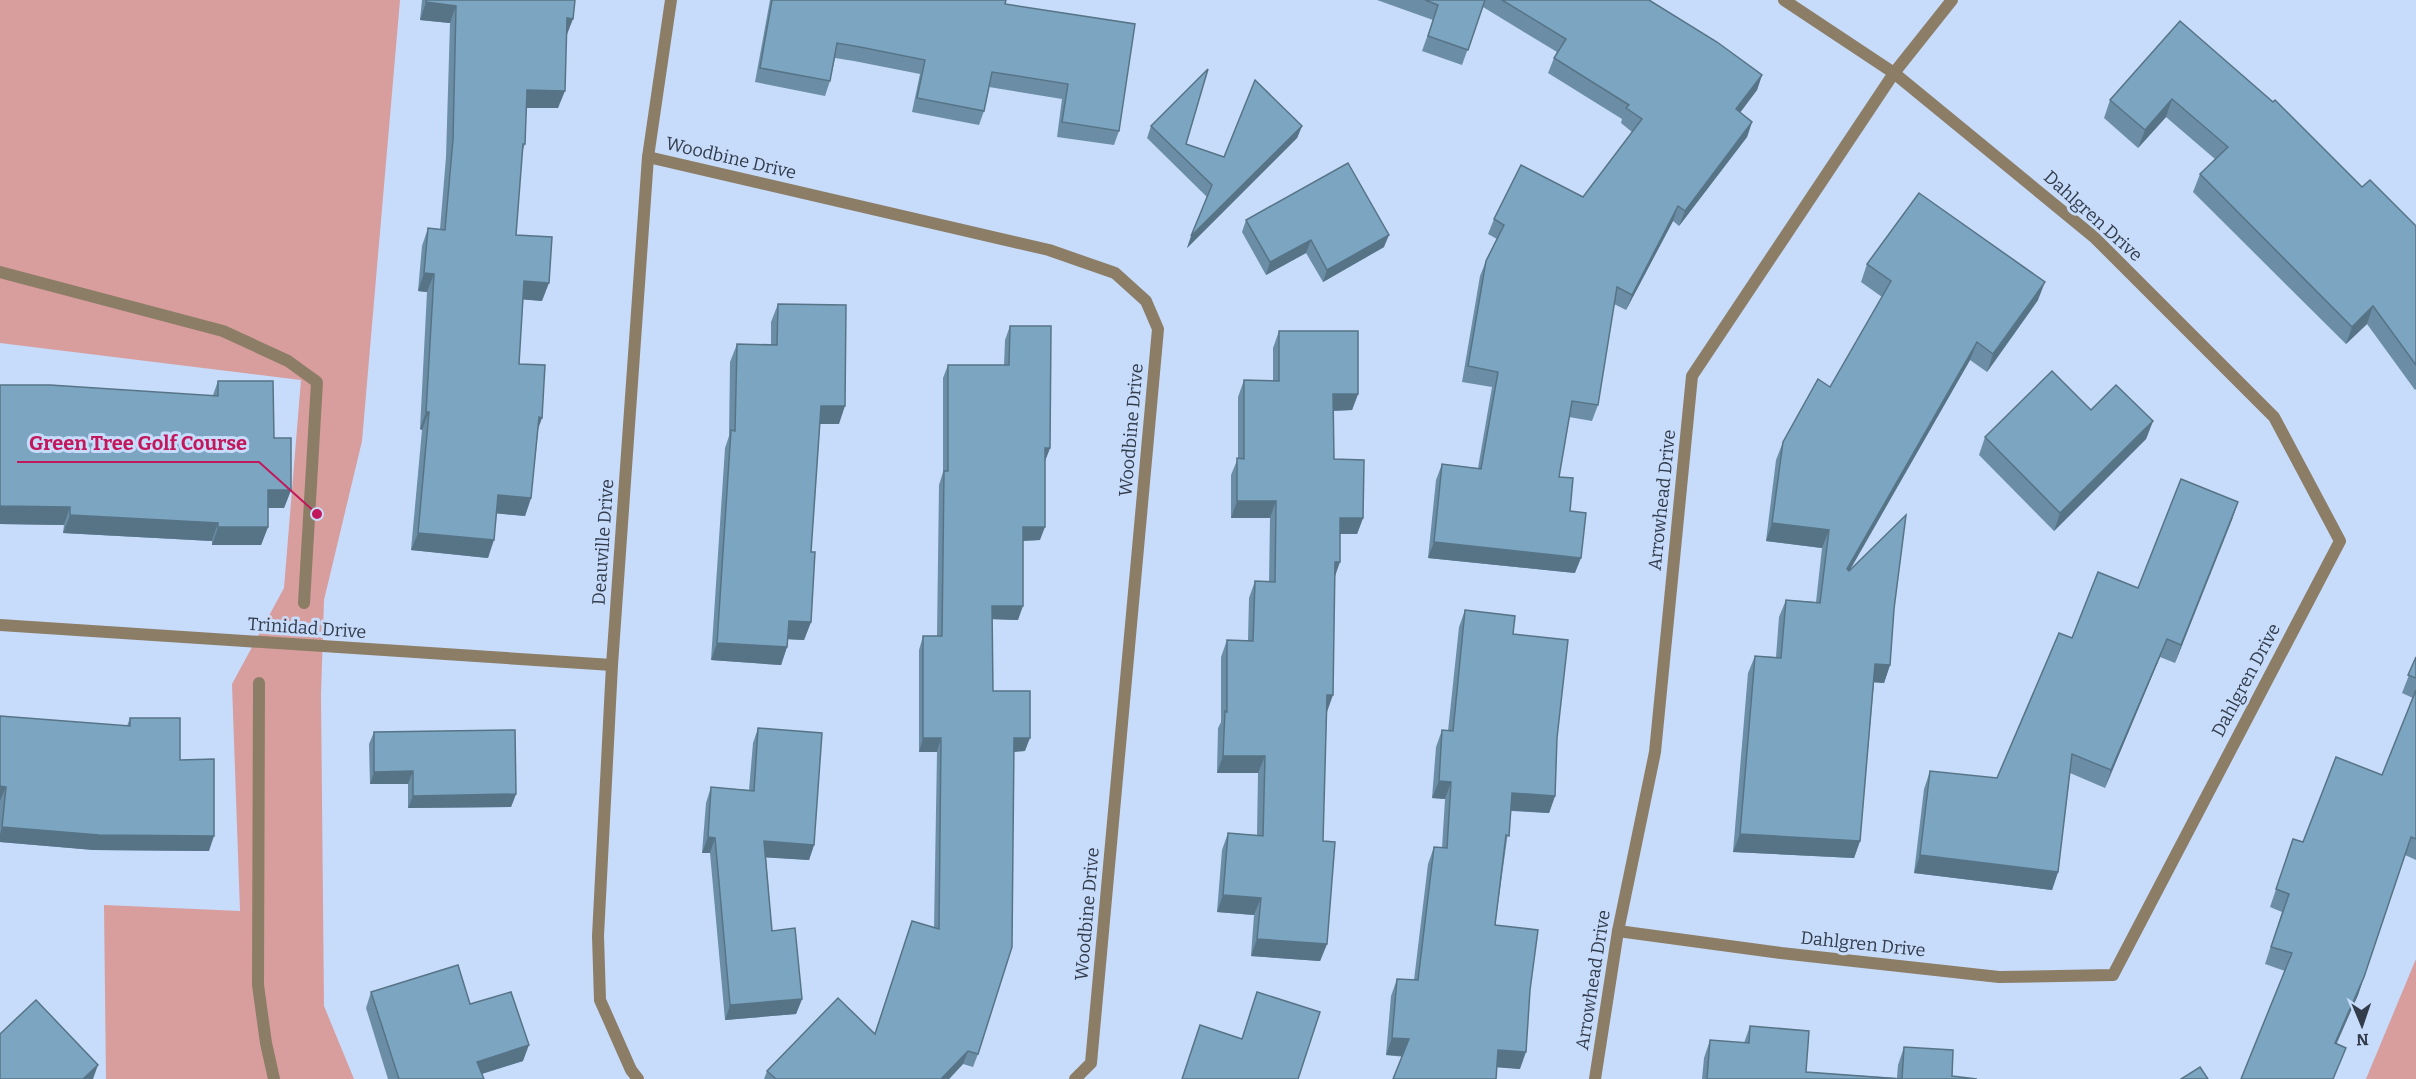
<svg xmlns="http://www.w3.org/2000/svg" width="2416" height="1079" font-family="Bitter,serif">
  <rect width="100%" height="100%" fill="#c7dbfa"/>
  <!-- green -->
  <g fill="#d89d9d">
    <polygon points="0,0 400,0 362,441 324,600 321,695 324,1006 354,1079 106,1079 104,905 240,911 232,684 284,588 301,380 0,343"/>
    <polygon points="2416,959 2416,1079 2366,1079"/>
  </g>
  <g fill="none" stroke-linecap="round" stroke-linejoin="round">
    <!-- lane -->
    <g stroke="#8c7d66" stroke-width="12">
      <polyline points="0,272 223,331 288,361 317,382 304,603"/>
      <polyline points="259,683 258,985 266,1043 274,1079"/>
    </g>
    <!-- street -->
    <g stroke="#8c7d66" stroke-width="12">
      <polyline points="648,157 1049,250 1115,273 1146,301 1158,329 1091,1063 1075,1079"/>
      <polyline points="0,625 612,665"/>
      <polyline points="1618,931 1781,953 1999,977 2113,975 2340,541 2274,417 2094,237 1894,73 1784,0"/>
      <polyline points="638,1079 631,1070 600,1000 598,936 612,665 648,157 671,0"/>
      <polyline points="1595,1079 1618,931 1655,752 1692,376 1894,73 1952,0"/>
    </g>
  </g>
  <!-- wall -->
  <g fill="#6b8ea6">
    <polygon points="422,0 575,0 566,37 558,108 526,108 525,144 522,152 516,235 542,301 523,299 519,364 538,431 531,498 525,516 497,513 488,558 411,550 422,430 420,429 427,292 418,291 422,246 428,228 440,229 446,157 450,23 420,20"/>
    <polygon points="770,0 1006,0 1005,4 1119,131 1114,145 1057,137 1062,99 989,87 984,111 979,125 912,112 920,74 854,61 835,58 830,81 825,96 755,82"/>
    <polygon points="1377,0 1649,0 1762,75 1757,90 1740,112 1752,122 1747,137 1679,226 1673,221 1626,310 1614,304 1598,405 1592,421 1569,417 1559,477 1570,511 1575,573 1428,558 1436,480 1442,464 1478,468 1492,387 1462,382 1480,276 1486,261 1497,239 1488,234 1494,219 1583,197 1632,132 1621,123 1622,119 1548,73 1554,58 1557,52 1483,7 1462,65 1422,51 1433,20"/>
    <polygon points="2180,21 2362,187 2416,226 2416,389 2415,390 2367,324 2346,344 2193,192 2200,174 2215,159 2166,117 2138,148 2104,118 2110,100"/>
    <polygon points="1151,126 1186,144 1224,157 1302,126 1297,138 1187,248 1207,197 1147,138"/>
    <polygon points="1246,220 1384,247 1323,282 1306,253 1266,275 1242,232"/>
    <polygon points="1867,264 2038,300 1987,372 1970,360 1850,570 1894,609 1890,665 1884,683 1874,682 1860,841 1854,858 1733,852 1748,673 1755,656 1776,657 1779,617 1786,600 1816,602 1822,548 1766,541 1776,460 1783,442 1830,387 1882,297 1861,282"/>
    <polygon points="778,304 839,424 820,424 811,552 811,622 804,640 788,639 787,647 781,665 711,660 725,448 729,436 730,362 737,344 771,345 771,322"/>
    <polygon points="1010,326 1050,448 1045,461 1040,540 1023,541 1018,620 992,619 993,691 1025,751 1014,752 978,1054 973,1067 963,1064 949,1079 764,1079 767,1071 875,1033 912,921 934,928 937,752 919,752 919,650 923,636 937,636 939,485 943,472 943,378 948,365 1004,365 1005,340"/>
    <polygon points="1279,331 1358,394 1352,410 1333,411 1334,459 1363,518 1357,534 1340,534 1335,576 1326,712 1323,841 1327,944 1320,961 1251,956 1254,915 1217,912 1222,850 1228,833 1257,835 1258,773 1217,773 1218,728 1221,722 1221,657 1227,640 1248,640 1249,598 1255,581 1269,582 1270,518 1231,518 1231,475 1238,458 1238,397 1244,380 1273,381 1273,348"/>
    <polygon points="218,381 274,438 291,490 284,508 268,508 268,527 261,545 212,545 212,541 63,533 64,525 0,524 213,395"/>
    <polygon points="2153,421 2146,439 2054,531 1979,455 1985,437"/>
    <polygon points="2238,502 2175,663 2160,657 2105,788 2070,773 2058,872 2052,890 1914,873 1924,789 1930,771 1997,778 2072,638 2138,588"/>
    <polygon points="1465,610 1513,634 1557,738 1555,796 1549,813 1511,811 1495,925 1520,1069 1386,1055 1391,996 1397,979 1414,980 1428,864 1434,847 1442,848 1445,799 1432,798 1436,747 1442,730 1448,731 1459,627"/>
    <polygon points="2416,657 2416,860 2405,855 2358,995 2336,1043 2339,1065 2333,1079 2241,1079 2285,971 2265,964 2282,912 2270,907 2293,839 2303,842 2382,775 2413,698 2402,693"/>
    <polygon points="0,716 127,726 130,718 180,760 209,851 94,850 0,842"/>
    <polygon points="758,728 814,845 809,860 766,857 772,931 802,999 796,1014 725,1020 710,853 702,853 706,803 711,787 749,790 753,743"/>
    <polygon points="374,732 516,794 511,807 408,808 408,784 370,784 369,744"/>
    <polygon points="371,992 470,1004 523,1061 482,1074 484,1079 388,1079 366,1008"/>
    <polygon points="1750,1026 1806,1072 1897,1078 1898,1065 1904,1047 1952,1076 1977,1079 1702,1079 1704,1058 1710,1040 1744,1043"/>
  </g>
  <!-- shaded-wall -->
  <g fill="#577487">
    <polygon points="426,2 456,6 450,23 420,20"/>
    <polygon points="567,18 573,19 566,37"/>
    <polygon points="1762,75 1757,90 1731,125 1736,109"/>
    <polygon points="527,90 565,91 558,108 520,108"/>
    <polygon points="2172,99 2166,117 2138,148 2145,130"/>
    <polygon points="1752,122 1747,137 1679,226 1685,211"/>
    <polygon points="1302,126 1297,138 1187,248 1191,236"/>
    <polygon points="1678,206 1673,221 1626,310 1632,295"/>
    <polygon points="1389,235 1384,247 1323,282 1327,270"/>
    <polygon points="1311,240 1306,253 1266,275 1270,262"/>
    <polygon points="424,273 434,274 427,292 418,291"/>
    <polygon points="524,281 549,283 542,301 517,299"/>
    <polygon points="2045,282 2038,300 1987,372 1993,354"/>
    <polygon points="2373,306 2367,324 2346,344 2352,327"/>
    <polygon points="1977,342 1970,360 1840,587 1847,569"/>
    <polygon points="1333,394 1358,394 1352,410 1327,411"/>
    <polygon points="821,406 845,406 839,424 814,424"/>
    <polygon points="426,412 429,412 422,430 420,429"/>
    <polygon points="539,417 542,418 536,435"/>
    <polygon points="2153,421 2146,439 2054,531 2060,513"/>
    <polygon points="1045,448 1050,448 1045,461 1040,461"/>
    <polygon points="268,490 291,490 284,508 261,508"/>
    <polygon points="498,495 531,498 525,516 492,513"/>
    <polygon points="1237,501 1276,501 1270,518 1231,518"/>
    <polygon points="2238,502 2232,520 2175,663 2181,645"/>
    <polygon points="0,506 70,507 64,525 0,524"/>
    <polygon points="70,515 218,523 212,541 63,533"/>
    <polygon points="1340,518 1363,518 1357,534 1334,534"/>
    <polygon points="1772,523 1829,530 1822,548 1766,541"/>
    <polygon points="218,527 268,527 261,545 212,545"/>
    <polygon points="1023,527 1045,527 1040,540 1018,541"/>
    <polygon points="418,533 494,540 488,558 411,550"/>
    <polygon points="1434,542 1581,558 1575,573 1428,558"/>
    <polygon points="1335,562 1340,562 1334,579"/>
    <polygon points="992,606 1023,606 1018,620 987,619"/>
    <polygon points="789,621 811,622 804,640 783,639"/>
    <polygon points="2167,639 2160,657 2105,788 2111,770"/>
    <polygon points="717,643 787,647 781,665 711,660"/>
    <polygon points="1875,664 1890,665 1884,683 1869,682"/>
    <polygon points="1327,695 1333,695 1327,712"/>
    <polygon points="923,738 941,738 937,752 919,752"/>
    <polygon points="1014,738 1030,738 1025,751 1009,752"/>
    <polygon points="1223,756 1265,756 1258,773 1217,773"/>
    <polygon points="413,771 408,784 370,784 374,772"/>
    <polygon points="1439,781 1451,782 1445,799 1432,798"/>
    <polygon points="0,786 6,787 0,801"/>
    <polygon points="1512,793 1555,796 1549,813 1505,810"/>
    <polygon points="516,794 511,807 408,808 413,796"/>
    <polygon points="2,827 214,836 209,851 94,850 0,842 0,834"/>
    <polygon points="1740,834 1860,841 1854,858 1733,852"/>
    <polygon points="708,837 715,838 710,853 702,853"/>
    <polygon points="764,841 814,845 809,860 759,857"/>
    <polygon points="1920,855 2058,872 2052,890 1914,873"/>
    <polygon points="1223,895 1261,898 1254,915 1217,912"/>
    <polygon points="1257,939 1327,944 1320,961 1251,956"/>
    <polygon points="2364,977 2358,995 2329,1061 2335,1043"/>
    <polygon points="802,999 796,1014 725,1020 730,1005"/>
    <polygon points="1392,1038 1409,1039 1403,1056 1386,1055"/>
    <polygon points="529,1045 523,1061 471,1077 477,1062"/>
    <polygon points="1498,1050 1526,1052 1520,1069 1492,1067"/>
    <polygon points="968,1051 963,1064 949,1079 941,1079"/>
    <polygon points="98,1065 93,1079 83,1079"/>
  </g>
  <!-- building -->
  <g fill="#7ca5c1" stroke="#577487" stroke-width="1.5">
    <polygon points="426,0 575,0 573,19 567,18 565,91 527,90 525,144 523,144 516,235 552,237 549,283 524,281 519,364 545,365 542,418 539,417 531,498 498,495 494,540 418,533 429,412 426,412 434,274 424,273 428,228 445,230 453,139 456,6 426,2"/>
    <polygon points="772,0 1006,0 1005,4 1135,24 1119,131 1062,122 1068,84 992,72 984,111 917,98 925,60 860,47 837,43 830,81 760,68"/>
    <polygon points="1425,0 1485,0 1468,50 1428,36 1438,5"/>
    <polygon points="1502,0 1649,0 1717,42 1762,75 1736,109 1752,122 1685,211 1678,206 1632,295 1617,287 1598,405 1572,401 1559,477 1573,478 1570,511 1586,513 1581,558 1434,542 1442,464 1481,469 1498,372 1468,366 1486,261 1504,225 1494,219 1521,165 1583,197 1642,119 1626,108 1629,105 1554,58 1566,39"/>
    <polygon points="2180,21 2273,102 2275,100 2362,187 2370,180 2416,226 2416,365 2373,306 2352,327 2200,174 2228,147 2172,99 2145,130 2110,100"/>
    <polygon points="1208,69 1186,144 1224,157 1255,80 1302,126 1191,236 1212,185 1151,126"/>
    <polygon points="1348,163 1389,235 1327,270 1311,240 1270,262 1246,220"/>
    <polygon points="1919,193 2045,282 1993,354 1977,342 1847,569 1849,571 1906,515 1894,609 1890,665 1875,664 1860,841 1740,834 1755,656 1781,658 1786,600 1820,603 1829,530 1772,523 1783,442 1818,379 1830,387 1891,281 1867,264"/>
    <polygon points="778,304 846,305 845,406 821,406 811,552 815,552 811,622 789,621 787,647 717,643 731,430 735,431 737,344 777,345"/>
    <polygon points="1010,326 1051,326 1050,448 1045,448 1045,527 1023,527 1023,606 992,606 993,691 1030,691 1030,738 1014,738 1012,947 978,1054 968,1051 941,1079 776,1079 767,1071 838,998 875,1034 912,921 939,929 941,738 923,738 923,636 942,636 944,471 948,471 948,365 1009,365"/>
    <polygon points="1279,331 1358,331 1358,394 1333,394 1334,459 1364,460 1363,518 1340,518 1340,562 1335,562 1333,695 1327,695 1323,841 1335,842 1327,944 1257,939 1261,898 1223,895 1228,833 1263,836 1265,756 1223,756 1225,711 1227,712 1227,640 1253,641 1255,581 1275,582 1276,501 1237,501 1237,458 1244,459 1244,380 1279,381"/>
    <polygon points="2052,371 2091,410 2116,385 2153,421 2060,513 1985,437"/>
    <polygon points="218,381 273,381 274,438 291,438 291,490 268,490 268,527 218,527 218,523 70,515 70,507 0,506 0,385 50,385 218,396"/>
    <polygon points="2181,479 2238,502 2181,645 2167,639 2111,770 2072,754 2058,872 1920,855 1930,771 1997,778 2059,633 2072,638 2098,572 2138,588"/>
    <polygon points="1465,610 1515,616 1513,634 1568,640 1557,738 1555,796 1512,793 1509,836 1506,835 1495,925 1538,930 1530,990 1526,1052 1498,1050 1496,1079 1393,1079 1409,1039 1392,1038 1397,979 1418,980 1434,847 1447,848 1451,782 1439,781 1442,730 1453,731"/>
    <polygon points="2416,657 2416,678 2408,675"/>
    <polygon points="2416,690 2416,839 2411,837 2364,977 2335,1043 2346,1048 2333,1079 2241,1079 2292,953 2271,947 2289,894 2276,889 2293,839 2303,842 2336,757 2382,775"/>
    <polygon points="0,716 130,726 130,718 180,718 180,760 214,759 214,836 99,835 2,827 6,787 0,786"/>
    <polygon points="758,728 822,733 814,845 764,841 772,931 795,928 802,999 730,1005 715,838 708,837 711,787 754,791"/>
    <polygon points="515,730 516,794 413,796 413,771 374,772 374,732"/>
    <polygon points="458,965 470,1004 511,992 529,1045 477,1062 484,1079 399,1079 371,992"/>
    <polygon points="1257,992 1320,1012 1298,1079 1182,1079 1200,1025 1242,1039"/>
    <polygon points="36,1000 98,1065 83,1079 0,1079 0,1034"/>
    <polygon points="1750,1026 1809,1031 1806,1072 1902,1079 1904,1047 1953,1050 1952,1076 1977,1079 1707,1079 1710,1040 1749,1043"/>
    <polygon points="2200,1067 2208,1079 2181,1079"/>
  </g>
  <g text-anchor="middle" stroke-width="6" stroke-linejoin="round" paint-order="stroke">
    <!-- street labels -->
    <g font-size="18" fill="#323c4b" stroke="#c7dbfa">
      <text transform="translate(731 158) rotate(13)" y="6">Woodbine Drive</text>
      <text transform="translate(2093 216) rotate(42)" y="6">Dahlgren Drive</text>
      <text transform="translate(1131 430) rotate(-85)" y="6">Woodbine Drive</text>
      <text transform="translate(1662 500) rotate(-84)" y="6">Arrowhead Drive</text>
      <text transform="translate(603 542) rotate(-86)" y="6">Deauville Drive</text>
      <text transform="translate(307 628) rotate(4)" y="6">Trinidad Drive</text>
      <text transform="translate(2246 680) rotate(-62)" y="6">Dahlgren Drive</text>
      <text transform="translate(1087 914) rotate(-85)" y="6">Woodbine Drive</text>
      <text transform="translate(1863 944) rotate(6)" y="6">Dahlgren Drive</text>
      <text transform="translate(1593 980) rotate(-81)" y="6">Arrowhead Drive</text>
    </g>
  </g>
  <!-- callouts -->
  <path fill="none" stroke="#c2185b" stroke-width="2" d="M317 514L259 462H17"/>
  <circle fill="#c2185b" stroke="#c7dbfa" stroke-width="2" cx="317" cy="514" r="6"/>
  <g font-size="20" text-anchor="middle" font-weight="bold" fill="#c2185b" stroke="#c7dbfa" stroke-width="6" stroke-linejoin="round" paint-order="stroke">
    <text x="138" y="450">Green Tree Golf Course</text>
  </g>
  <!-- north arrow -->
  <g transform="translate(2362 1025) rotate(178)" stroke="#c7dbfa" stroke-width="4.5" paint-order="stroke">
  <path d="M0-4.5L10 22L0 15L-10 22Z" fill="#323c4b"/>
  <text y="-9" font-size="16" font-weight="bold" text-anchor="middle" fill="#323c4b">N</text>
  </g>
</svg>
